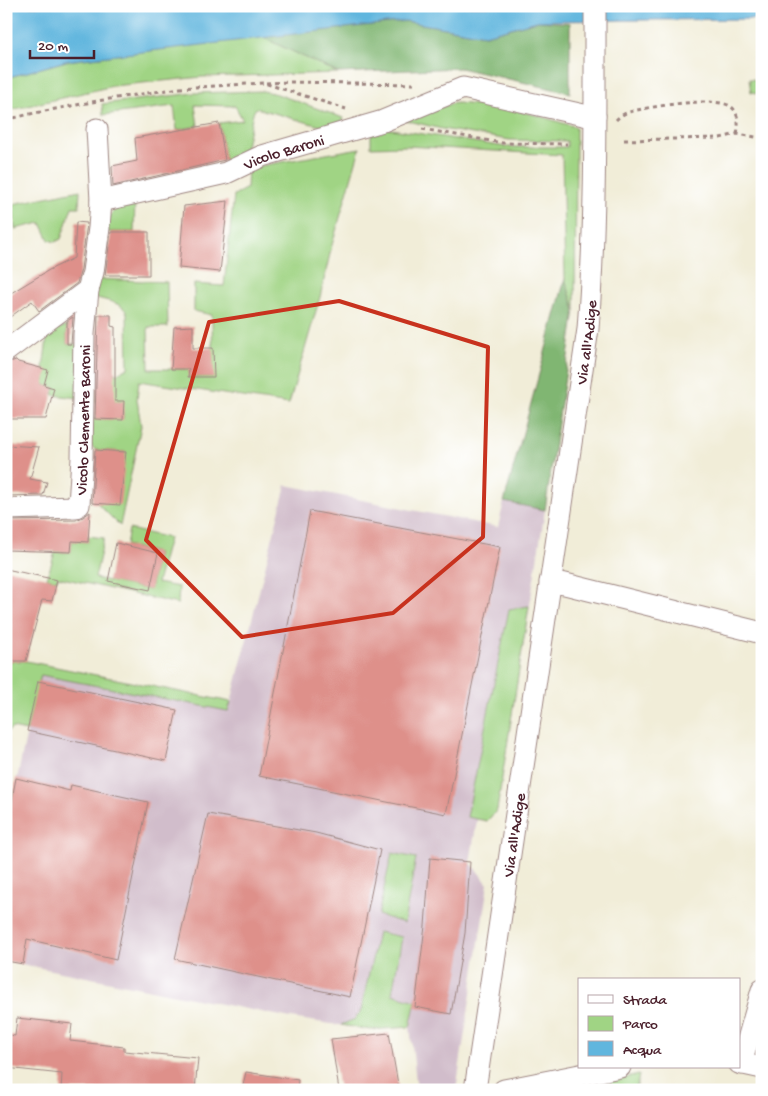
<svg xmlns="http://www.w3.org/2000/svg" width="768" height="1096" font-family="'Gochi Hand',sans-serif">
  <rect width="100%" height="100%" fill="#fff"/>
  <filter id="ink" filterUnits="userSpaceOnUse"><feTurbulence type="fractalNoise" baseFrequency=".02" numOctaves="2"/><feDisplacementMap in="SourceGraphic" scale="10" xChannelSelector="R" yChannelSelector="G"/><feConvolveMatrix kernelMatrix="1 2 1 2 8 2 1 2 1" color-interpolation-filters="sRGB"/></filter>
  <filter id="wash" filterUnits="userSpaceOnUse"><feTurbulence type="fractalNoise" baseFrequency=".0096" numOctaves="4" result="noise"/><feDisplacementMap in="SourceGraphic" scale="20" xChannelSelector="R" yChannelSelector="G"/><feGaussianBlur stdDeviation="1.12" result="paint"/><feColorMatrix in="noise" values="0 0 0 0 0 0 0 0 0 0 0 0 0 0 0 0 0 1.4 0 .05"/><feComposite in="paint" operator="in"/></filter>
  <g filter="url(#wash)">
    <rect width="100%" height="100%" fill="#f1edd8"/>
    <!-- industrial -->
    <path fill="#d1bdcb" fill-rule="evenodd" d="M286,485L498,527L504,502L545,510L497,810L487,821L477,820L470,862L488,884L456,1090H417L410,1027L371,1030L291,1018L6,961V831L27,732L25,661L231,702ZM310,511L500,547L446,814L259,776ZM71,785L148,803L116,960L41,943ZM208,814L316,833L379,850L350,997L175,959Z"/>
    <!-- green -->
    <g fill="#a0d484" stroke="#757a58">
      <polygon points="262,37 338,73 202,77 113,86 6,111 6,78 66,61"/>
      <polygon points="749,79 762,80 762,94 751,92"/>
      <polygon points="263,91 277,94 338,116 343,118 343,121 328,127 320,126 256,108 253,113 245,151 226,168 219,123 243,120 235,106 195,105 198,126 177,130 174,106 103,115 102,104 195,93"/>
      <polygon points="457,103 499,107 536,115 576,127 575,310 565,279 562,155 407,146 371,147 371,135 385,128 506,147 567,147 567,141 510,140 442,129 405,120 450,104"/>
      <path d="M360,148L332,245L320,297L289,404L139,381L137,399L141,426L120,526L97,503L126,452L96,450L89,445L88,419H123V401H90L92,374H115L128,368L127,313C122,302 106,301 94,297L98,279L167,282L168,327H148L149,369H189V377H213L212,315L194,311V284L224,286L234,195L247,188L248,168Z"/>
      <polygon points="80,190 79,207 72,207 61,239 55,242 49,240 41,223 15,229 13,204"/>
      <path d="M135,200L134,232H105C110,209 114,209 135,200Z"/>
      <polygon points="67,326 67,344 80,344 79,398 53,395 55,388 44,385 47,370 43,368 48,332"/>
      <polygon points="129,529 169,538 157,583 179,587 178,604 58,577 57,580 47,578 55,552 71,552 72,541 88,542 88,536 104,538 95,578 150,590 158,553 126,545"/>
      <polygon points="529,606 497,810 487,821 467,817 509,609"/>
      <polygon points="6,661 26,661 231,702 228,711 41,675 27,731 12,728 6,733"/>
      <polygon points="392,853 416,858 404,923 378,915"/>
      <polygon points="378,932 402,937 392,994 416,1001 410,1027 371,1030 341,1025 355,1019 361,1011"/>
      <polygon points="639,1075 636,1090 568,1090"/>
    </g>
    <!-- forest -->
    <g fill="#80b672" stroke="#656a4e">
      <polygon points="405,21 485,35 537,21 570,23 570,93 460,68 338,73 262,37"/>
      <polygon points="565,279 575,310 545,510 504,502"/>
      <polygon points="6,788 14,790 6,831"/>
    </g>
    <!-- water -->
    <polygon fill="#61b6de" stroke="#566a84" points="6,6 762,6 762,19 537,21 485,35 405,21 66,61 6,78"/>
    <g id="blocks">
      <!-- building -->
      <g fill="#de908a">
        <polygon points="219,123 225,160 113,186 112,166 137,161 135,138"/>
        <polygon points="228,201 220,272 179,268 184,206"/>
        <polygon points="76,222 87,223 81,269 77,283 39,311 32,301 6,320 6,296 49,270 74,258"/>
        <polygon points="111,232 149,232 149,275 105,275"/>
        <polygon points="98,315 111,315 111,326 115,327 115,401 124,401 123,420 95,419"/>
        <polygon points="73,317 71,344 67,344 67,321"/>
        <polygon points="193,326 193,348 213,348 214,377 188,377 189,369 171,369 174,327"/>
        <polygon points="16,360 18,362 48,370 44,385 54,388 46,419 6,419 6,363"/>
        <polygon points="6,445 39,447 30,479 47,482 43,495 6,496"/>
        <polygon points="95,450 126,452 120,505 92,503"/>
        <polygon points="310,511 500,547 446,814 259,776"/>
        <polygon points="90,512 88,542 72,541 71,552 6,550 6,521 76,520 83,517"/>
        <polygon points="116,543 158,553 150,590 108,581"/>
        <polygon points="6,569 57,580 52,601 42,600 26,661 6,661"/>
        <polygon points="38,681 177,710 166,761 27,731"/>
        <polygon points="16,778 70,791 71,785 148,802 116,960 27,939 23,964 6,961 6,831"/>
        <polygon points="208,814 316,833 380,850 350,997 175,959"/>
        <polygon points="430,858 470,862 465,933 451,1014 415,1007 425,926"/>
        <polygon points="17,1018 72,1024 70,1041 124,1047 124,1051 198,1058 195,1090 61,1090 62,1074 6,1068 6,1034 15,1036"/>
        <polygon points="389,1033 399,1090 339,1090 331,1039"/>
        <polygon points="246,1072 298,1080 297,1090 242,1090"/>
      </g>
    </g>
  </g>
  <g filter="url(#ink)">
    <use href="#blocks" fill-opacity="0" stroke="#9e8682" stroke-width="1"/>
    <g fill="none" stroke-linecap="round" stroke-linejoin="round">
      <!-- minor casing -->
      <g stroke="#9e8682" stroke-width="23">
        <g id="minor">
          <path id="s1" d="M101,201L226,173L262,156L383,121L463,88L588,116H595"/>
          <polyline points="6,351 88,290 93,272 99,228 101,201 97,129"/>
          <path id="s2" d="M6,509L76,507L79,505L82,458L84,334L88,290"/>
          <polyline points="550,582 565,584 762,633"/>
          <polyline points="739,1063 762,1068"/>
          <polyline points="741,1064 762,990"/>
          <path id="s3" d="M475,1090L588,329C596,222 595,114 595,6"/>
          <polyline points="504,1090 620,1067"/>
        </g>
      </g>
      <!-- path -->
      <g stroke="#9e8682" stroke-width="3" stroke-dasharray="4 4" stroke-linecap="butt">
        <polyline points="266,83 289,82 415,84"/>
        <polyline points="6,120 30,114 97,101 180,88 264,83 346,109"/>
        <path d="M616,120C619,117 624,113 629,112C648,107 714,96 730,106C739,111 739,125 737,134"/>
        <polyline points="422,129 502,143 567,144"/>
        <polyline points="624,140 720,138 737,134 762,138"/>
      </g>
      <!-- minor -->
      <use href="#minor" stroke="#fff" stroke-width="21"/>
    </g>
  </g>
  <!-- marked area -->
  <path fill="none" stroke="#c8321e" stroke-width="4" stroke-linejoin="round" d="M339,301L488,347L483,537L393,613L242,637L146,540L209,322Z"/>
  <g text-anchor="middle" stroke-width="5" stroke-linejoin="round" paint-order="stroke">
    <!-- street labels -->
    <g font-size="16" fill="#4a1f2b" stroke="#fff">
      <text dy="6" stroke="none"><textPath href="#s1" startOffset="190">Vicolo Baroni</textPath></text>
      <text dy="6" stroke="none"><textPath href="#s3" startOffset="756">Via all'Adige</textPath></text>
      <text dy="6" stroke="none"><textPath href="#s2" startOffset="159">Vicolo Clemente Baroni</textPath></text>
      <text dy="6" stroke="none"><textPath href="#s3" startOffset="258">Via all'Adige</textPath></text>
    </g>
  </g>
  <!-- margin -->
  <rect width="768" height="1096" fill="none" stroke="#fff" stroke-width="25"/>
  <!-- legend -->
  <rect x="578" y="978" width="162" height="90" fill="#ffffff" stroke="#b7a5aa"/>
  <rect x="588" y="995" width="25" height="8" fill="#ffffff" stroke="#b7a5aa"/>
  <text x="623" y="1004" font-size="15" fill="#4a1f2b">Strada</text>
  <rect x="588" y="1016" width="25" height="15" fill="#a0d484" stroke="#b7a5aa"/>
  <text x="623" y="1028" font-size="15" fill="#4a1f2b">Parco</text>
  <rect x="588" y="1041" width="25" height="15" fill="#61b6de" stroke="#b7a5aa"/>
  <text x="623" y="1054" font-size="15" fill="#4a1f2b">Acqua</text>
  <!-- scale -->
  <path d="M30 50v8h64v-8" fill="none" stroke="#4a1f2b" stroke-width="2.5"/>
  <text x="38" y="50" font-size="15" fill="#4a1f2b" stroke="#ffffff" stroke-width="4" paint-order="stroke">20 m</text>
</svg>
